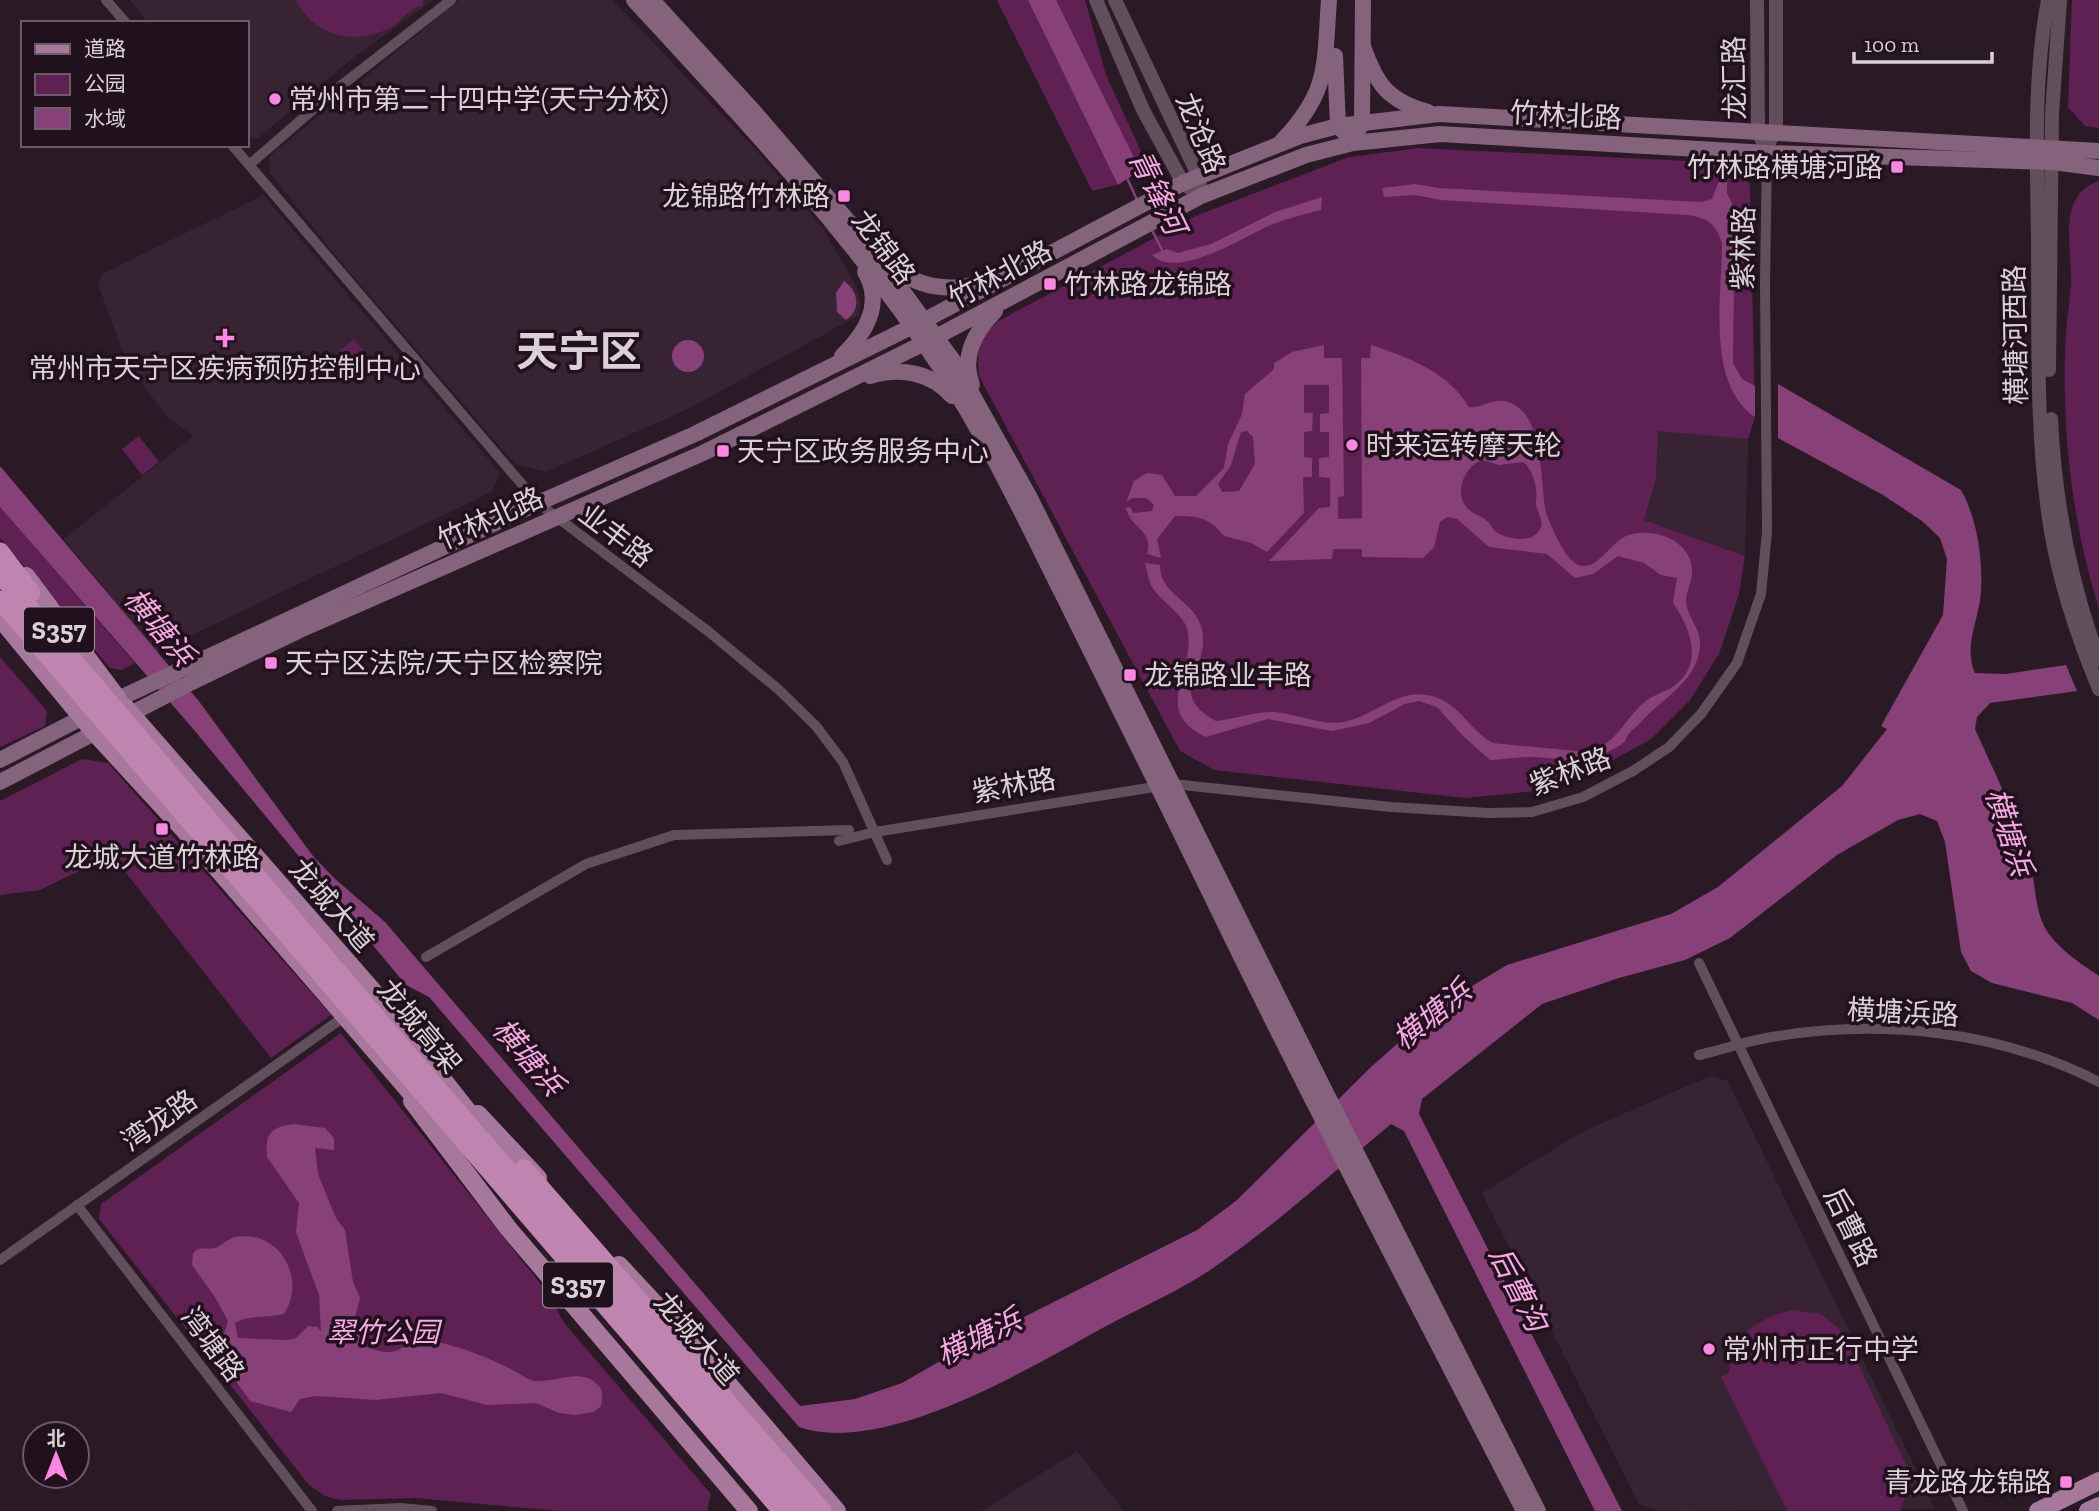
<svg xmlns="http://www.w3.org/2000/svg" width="2099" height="1511" font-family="'Zilla Slab','Noto Sans SC',serif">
  <rect width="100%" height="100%" fill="#2a1a26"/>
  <!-- built -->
  <g fill="#382332">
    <polygon points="130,0 433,0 349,61 258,138 247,138 247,23 148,23"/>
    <polygon points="459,0 612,0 756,150 822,227 857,288 861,302 859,315 690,408 546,472 515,464 335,255 269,172 270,156"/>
    <polygon points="263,195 500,473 492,492 156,652 64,539 193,436 166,416 126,361 98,284 102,274"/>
    <polygon points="1658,430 1748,439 1745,556 1644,520 1656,479"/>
    <polygon points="1710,1076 1728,1081 1935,1509 1658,1511 1639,1504 1482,1193 1582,1132"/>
    <polygon points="1077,1451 1124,1511 982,1511"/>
  </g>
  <!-- green -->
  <g fill="#5f2053">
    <path d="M296,0H423V6C410,7 404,19 393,26C357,47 314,37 296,0Z"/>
    <path d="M997,0H1085L1106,75L1144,158C1137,181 1114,186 1092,191Z"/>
    <polygon points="2072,0 2099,0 2099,128 2085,126 2068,107"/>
    <path d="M1419,148L1728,163L1750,184L1755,417L1748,439L1658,431L1656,479L1644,520L1745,556L1739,594L1719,654L1690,700L1650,740L1599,767L1535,791L1465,798L1214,770L1180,751L979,376C977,348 977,341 998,321L1198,215L1349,157Z"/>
    <path d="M2099,181V609C2073,526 2063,441 2065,355C2065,331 2069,308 2071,285C2073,249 2055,196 2099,181Z"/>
    <polygon points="354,339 366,354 338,377 326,363"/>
    <polygon points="139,436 159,462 142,475 122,449"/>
    <polygon points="0,507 135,663 122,670 110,668 0,538"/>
    <polygon points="0,657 47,711 45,726 0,747"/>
    <polygon points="82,759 108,763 331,1015 271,1058 112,855 40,890 0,895 0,801"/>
    <polygon points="341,1033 543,1287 565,1324 711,1494 707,1511 559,1511 415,1498 340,1500 325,1496 309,1485 99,1219 101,1204"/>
    <path d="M1793,1310L1821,1314L1843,1332L1908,1469L1911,1482L1900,1511H1787L1721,1377L1729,1373C1732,1335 1758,1318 1793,1310Z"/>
  </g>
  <!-- water -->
  <g fill="#874078" fill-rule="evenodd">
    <polygon points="1028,0 1056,0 1140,170 1118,185"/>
    <path d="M1719,181H1727V193L1735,210L1733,363L1742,379L1755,386V417C1706,385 1722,295 1722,243C1715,223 1709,219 1688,215L1441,200L1415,195L1384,197L1382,188L1415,184L1439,188L1701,202L1712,199Z"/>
    <path d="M1322,197L1321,210C1305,214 1289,218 1273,224C1246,235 1178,281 1152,255L1167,249L1178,253L1211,244L1275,212Z"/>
    <path d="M844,281C858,291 862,309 846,320L837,312L836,293Z"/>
    <circle cx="688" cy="356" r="16"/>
    <path d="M1324,345V358H1342L1344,496L1338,497V519L1362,518L1361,358H1370L1371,345C1408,357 1448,372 1469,407C1480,409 1491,399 1504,401C1546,409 1539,481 1546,512C1548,520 1561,548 1567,555C1590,586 1608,543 1626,536C1652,526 1690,539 1692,569C1693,580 1687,589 1686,600C1686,616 1701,628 1700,645C1698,682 1663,697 1641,722C1634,730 1628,731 1625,742C1584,769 1573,758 1529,757C1516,757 1504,760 1490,760L1463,736L1437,707L1419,701L1405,704L1369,723L1332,731L1268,719L1206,737C1151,711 1194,675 1188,632C1185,614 1159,601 1151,585C1148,578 1147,570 1145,563L1160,565C1160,595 1193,600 1201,626C1214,669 1162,691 1216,721C1235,719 1255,711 1275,712C1298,714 1321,726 1344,722C1376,715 1401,685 1435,697C1462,706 1470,731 1493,743L1587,752C1613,746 1622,725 1639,707C1653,693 1663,694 1675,685C1705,663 1689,626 1673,603L1677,578L1661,575L1644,563L1618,556L1593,574L1575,578L1547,554L1489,547L1457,519L1447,517L1440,522L1434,547L1423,558L1362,557V549H1333L1332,559L1269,561L1319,508L1330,507V478L1319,477V458L1329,457V432H1320V414L1329,413V385H1304V413H1313L1312,431L1304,432V457L1312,458V477H1303L1304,513L1267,552L1251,543L1224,536C1209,517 1198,516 1175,516L1157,539L1161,558L1147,554C1154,530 1130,528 1126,508L1130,507L1133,513L1152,511L1154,505L1146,498H1132L1126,502L1134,481L1147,473L1162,475L1175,496H1196L1224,468L1228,444L1242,414L1245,394L1274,369V363L1292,352ZM1241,432L1247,431L1253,437L1255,464L1239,491L1222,492L1218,484L1231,465ZM1482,460L1499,465L1523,462C1533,469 1538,489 1536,501C1535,510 1544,519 1541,527C1535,544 1510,540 1498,533C1493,531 1491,524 1487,521C1482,516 1473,514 1468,509C1453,494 1464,467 1482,460Z"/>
    <path d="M1778,384L1961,490C1977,518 1983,559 1981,592C1979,620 1963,646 1975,673L2006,674L2066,665L2077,691L1990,703L1977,717L1975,729C1995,774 2019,820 2031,868C2036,888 2035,907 2044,926C2056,948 2079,962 2099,976V1020L2072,1003L1992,983L1971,971L1961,952L1945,842L1937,821L1920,814L1898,820L1837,855L1730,938L1685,960L1619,978L1542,1004L1422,1099L1419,1114L1622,1511H1595L1404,1131L1391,1124C1332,1173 1276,1225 1213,1268C1181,1290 1144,1306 1110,1324C1034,1365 886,1457 799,1427L429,997L406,985L189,724L0,507V466L198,700L313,856L334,878L385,922L800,1406L855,1399L902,1383L968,1345L1197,1230L1236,1201L1371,1067L1442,1004L1507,965L1671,914L1718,887L1842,786L1887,729L1881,726L1943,615L1947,559L1940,538L1922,521L1883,495L1778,438Z"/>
    <path d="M293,1124L325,1128L334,1138V1150L315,1148L318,1174L336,1218L345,1230L353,1282L360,1298L354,1322L364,1346C404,1363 402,1338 425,1340C456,1344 488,1357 516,1372C523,1375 527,1380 535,1381C555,1383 581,1367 598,1385C604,1390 602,1399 601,1406L594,1412L575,1415L559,1413L536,1403L487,1405L441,1393L375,1400L316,1396L300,1399L291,1412L250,1401L223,1363V1337L228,1321L215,1297L192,1265L193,1253L198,1249C204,1248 210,1249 215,1248C222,1246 227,1239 235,1237C280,1229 307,1279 284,1314C269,1318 247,1315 235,1323L238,1338L287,1340L296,1338L308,1326L318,1327L321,1332L319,1295L296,1232L299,1203L267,1157C265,1132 271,1128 293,1124Z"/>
  </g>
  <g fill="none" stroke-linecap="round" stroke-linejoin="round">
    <!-- stream -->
    <g stroke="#874078" stroke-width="2.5">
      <polyline points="1126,176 1138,202"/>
      <polyline points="1152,230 1163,252"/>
    </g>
    <!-- minor -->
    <g stroke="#624f5c" stroke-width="10">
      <polyline points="106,0 126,23"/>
      <polyline points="232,145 538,503 709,632 778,689 816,726 843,762 887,860"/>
      <polyline points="249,165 338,88 451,0"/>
      <polyline points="839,841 875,832 1173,784 1391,807 1488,813 1532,812 1583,797 1633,771 1669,747 1701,714 1737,663 1761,594 1767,532 1765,283 1767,153 1776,131"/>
      <polyline points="426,957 586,864 674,835 849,830"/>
      <polyline points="1699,963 1963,1511"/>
      <path d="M1699,1055C1721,1050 1744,1042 1766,1038C1878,1018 1998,1030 2099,1082"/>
      <polyline points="77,1205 312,1511"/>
      <polyline points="0,1260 344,1017"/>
      <polyline points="337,1511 401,1508 432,1511"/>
    </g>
    <!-- tertiary -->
    <g stroke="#624f5c" stroke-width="14">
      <polyline points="1096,0 1143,110 1183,183 1201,196"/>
      <polyline points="1115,0 1199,177 1200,187"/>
      <polyline points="1757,0 1758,130 1767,153"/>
      <polyline points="1776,0 1776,131"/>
      <path d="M2048,0C2033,79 2037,159 2038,239C2039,335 2035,436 2051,531C2060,585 2078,638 2099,689"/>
      <polyline points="2049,370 2052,114 2060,0"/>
      <path d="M2051,419C2055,501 2070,582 2099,660"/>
    </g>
    <!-- secondary -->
    <g stroke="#85637c" stroke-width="16">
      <path d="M634,0C742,117 852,234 940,367C987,438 1024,517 1062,593C1112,694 1162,794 1211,895C1311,1102 1419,1306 1524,1511"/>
      <polyline points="652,0 756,114 872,249 954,362 1030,498 1324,1089 1538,1511"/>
      <path d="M1363,46C1376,84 1388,101 1428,112"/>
      <polyline points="1335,56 1338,126 1345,133"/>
      <polyline points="1358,131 1362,122 1363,0"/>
      <path d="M1282,141C1330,91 1324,65 1329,0"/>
      <path d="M892,267C920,288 952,293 986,281"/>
      <path d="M842,356C865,334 884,304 865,272"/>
      <path d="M870,376C900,367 931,372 952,396"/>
      <path d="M972,385C961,356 975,332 995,311"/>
      <polyline points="0,760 118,699 538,503 695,434 925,320 1183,183 1300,136 1338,126 1439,114 2099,151"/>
      <polyline points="0,782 190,683 300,630 703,453 936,337 1201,196 1306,155 1353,143 1440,134 1767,153 2053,162 2099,168"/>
    </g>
    <!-- primary -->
    <g stroke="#a8779c" stroke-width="18">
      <polyline points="26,576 118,699"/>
      <polyline points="0,618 94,732 184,830 424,1108"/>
      <polyline points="125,707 373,991 482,1129"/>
      <polyline points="412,1101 508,1228 749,1511"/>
      <polyline points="478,1114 538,1178"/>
      <polyline points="619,1265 714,1367 837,1511"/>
      <polyline points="2038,1511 2099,1481"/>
      <polyline points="2088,1511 2099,1506"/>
    </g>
    <!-- trunk -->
    <g stroke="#c084b1" stroke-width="19">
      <polyline points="0,552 31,593"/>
      <polyline points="0,574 402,1048 802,1511"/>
      <polyline points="0,600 782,1511"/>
      <polyline points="524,1169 822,1511"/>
    </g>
  </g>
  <!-- markers -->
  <g fill="#fd86e2" stroke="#20111c" stroke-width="2.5">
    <circle cx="275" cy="99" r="7"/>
    <rect x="1890" y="160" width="14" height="14" rx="3.5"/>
    <rect x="837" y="189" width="14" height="14" rx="3.5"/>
    <rect x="1043" y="277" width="14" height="14" rx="3.5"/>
    <path d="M221.5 327.5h7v7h7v7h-7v7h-7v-7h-7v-7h7z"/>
    <circle cx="1352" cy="445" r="7"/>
    <rect x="716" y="444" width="14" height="14" rx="3.5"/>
    <rect x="264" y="656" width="14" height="14" rx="3.5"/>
    <rect x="1123" y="668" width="14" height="14" rx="3.5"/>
    <rect x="155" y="822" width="14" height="14" rx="3.5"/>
    <circle cx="1709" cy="1349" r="7"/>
    <rect x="2059" y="1475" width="14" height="14" rx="3.5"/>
  </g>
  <g text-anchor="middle" stroke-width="7" stroke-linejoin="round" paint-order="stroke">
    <!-- shield labels -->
    <g fill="#20111c" stroke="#a3979f" stroke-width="2">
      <rect x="24" y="607.5" width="70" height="45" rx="5"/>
      <rect x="543" y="1262.5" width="70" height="45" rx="5"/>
    </g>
    <g font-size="26" font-weight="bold" fill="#dbd0d7">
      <text x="59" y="639">S357</text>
      <text x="578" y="1294">S357</text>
    </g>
    <!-- street labels -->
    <g font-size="28" fill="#dbd0d7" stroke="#20111c">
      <text transform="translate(1734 78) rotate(-91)" y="10">龙汇路</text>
      <text transform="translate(1566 115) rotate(3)" y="10">竹林北路</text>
      <text transform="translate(1201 133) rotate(67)" y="10">龙沧路</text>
      <text transform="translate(884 247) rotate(53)" y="10">龙锦路</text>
      <text transform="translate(1743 248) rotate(-89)" y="10">紫林路</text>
      <text transform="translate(1000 274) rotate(-28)" y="10">竹林北路</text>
      <text transform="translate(2015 335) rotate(-91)" y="10">横塘河西路</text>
      <text transform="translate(490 518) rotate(-24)" y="10">竹林北路</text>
      <text transform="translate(616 535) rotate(37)" y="10">业丰路</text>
      <text transform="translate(1570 771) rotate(-21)" y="10">紫林路</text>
      <text transform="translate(1014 785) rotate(-10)" y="10">紫林路</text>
      <text transform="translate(332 905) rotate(49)" y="10">龙城大道</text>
      <text transform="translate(1903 1012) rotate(3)" y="10">横塘浜路</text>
      <text transform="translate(420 1026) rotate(50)" y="10">龙城高架</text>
      <text transform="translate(159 1120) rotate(-35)" y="10">湾龙路</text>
      <text transform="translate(1851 1227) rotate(64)" y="10">后曹路</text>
      <text transform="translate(697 1338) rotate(49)" y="10">龙城大道</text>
      <text transform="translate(213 1344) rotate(53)" y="10">湾塘路</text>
    </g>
    <!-- poi labels -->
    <g font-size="28" fill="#dbd0d7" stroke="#20111c" text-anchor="start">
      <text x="289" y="109">常州市第二十四中学(天宁分校)</text>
      <text x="1883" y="177" text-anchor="end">竹林路横塘河路</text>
      <text x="830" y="206" text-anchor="end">龙锦路竹林路</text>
      <text x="1064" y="294">竹林路龙锦路</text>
      <text x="225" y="378" text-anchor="middle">常州市天宁区疾病预防控制中心</text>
      <text x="1366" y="455">时来运转摩天轮</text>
      <text x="737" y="461">天宁区政务服务中心</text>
      <text x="285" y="673">天宁区法院/天宁区检察院</text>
      <text x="1144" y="685">龙锦路业丰路</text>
      <text x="162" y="867" text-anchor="middle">龙城大道竹林路</text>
      <text x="1723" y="1359">常州市正行中学</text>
      <text x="2052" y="1492" text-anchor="end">青龙路龙锦路</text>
    </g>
    <!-- park labels -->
    <g font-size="28" font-style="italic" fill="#fbaae6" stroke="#20111c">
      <text x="383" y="1342">翠竹公园</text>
    </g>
    <!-- water labels -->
    <g font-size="30" font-style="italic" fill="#f7a7e3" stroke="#20111c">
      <text transform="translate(1157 192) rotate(64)" y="10">青锋河</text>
      <text transform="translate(159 627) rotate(50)" y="10">横塘浜</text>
      <text transform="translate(2009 832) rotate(72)" y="10">横塘浜</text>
      <text transform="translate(1432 1015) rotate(-39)" y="10">横塘浜</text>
      <text transform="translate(528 1057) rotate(49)" y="10">横塘浜</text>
      <text transform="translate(1518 1289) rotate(63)" y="10">后曹沟</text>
      <text transform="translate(979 1337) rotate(-26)" y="10">横塘浜</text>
    </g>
    <!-- town labels -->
    <g font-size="42" font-weight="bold" fill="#dbd0d7" stroke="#20111c">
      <text x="579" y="366">天宁区</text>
    </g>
  </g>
  <!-- legend -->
  <rect x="21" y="21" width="228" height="126" fill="#20111c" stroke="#6b5d67" stroke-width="2"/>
  <rect x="35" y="44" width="35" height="10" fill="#a8779c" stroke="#6b5d67" stroke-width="2"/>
  <text x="84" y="56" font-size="21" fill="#dbd0d7">道路</text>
  <rect x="35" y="74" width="35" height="21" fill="#5f2053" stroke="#6b5d67" stroke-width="2"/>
  <text x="84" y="91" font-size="21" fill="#dbd0d7">公园</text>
  <rect x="35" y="108" width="35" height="21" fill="#874078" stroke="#6b5d67" stroke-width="2"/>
  <text x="84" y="126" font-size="21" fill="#dbd0d7">水域</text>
  <!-- north arrow -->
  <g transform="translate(56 1455)"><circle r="33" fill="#20111c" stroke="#6b5d67" stroke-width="2"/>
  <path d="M0-5L12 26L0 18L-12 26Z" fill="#fd86e2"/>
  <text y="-10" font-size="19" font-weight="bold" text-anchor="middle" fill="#dbd0d7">北</text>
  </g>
  <!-- scale -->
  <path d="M1854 52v10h138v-10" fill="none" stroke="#dbd0d7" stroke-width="3.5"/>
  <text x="1864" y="52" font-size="21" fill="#dbd0d7" stroke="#20111c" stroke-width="5" paint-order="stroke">100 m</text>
</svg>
